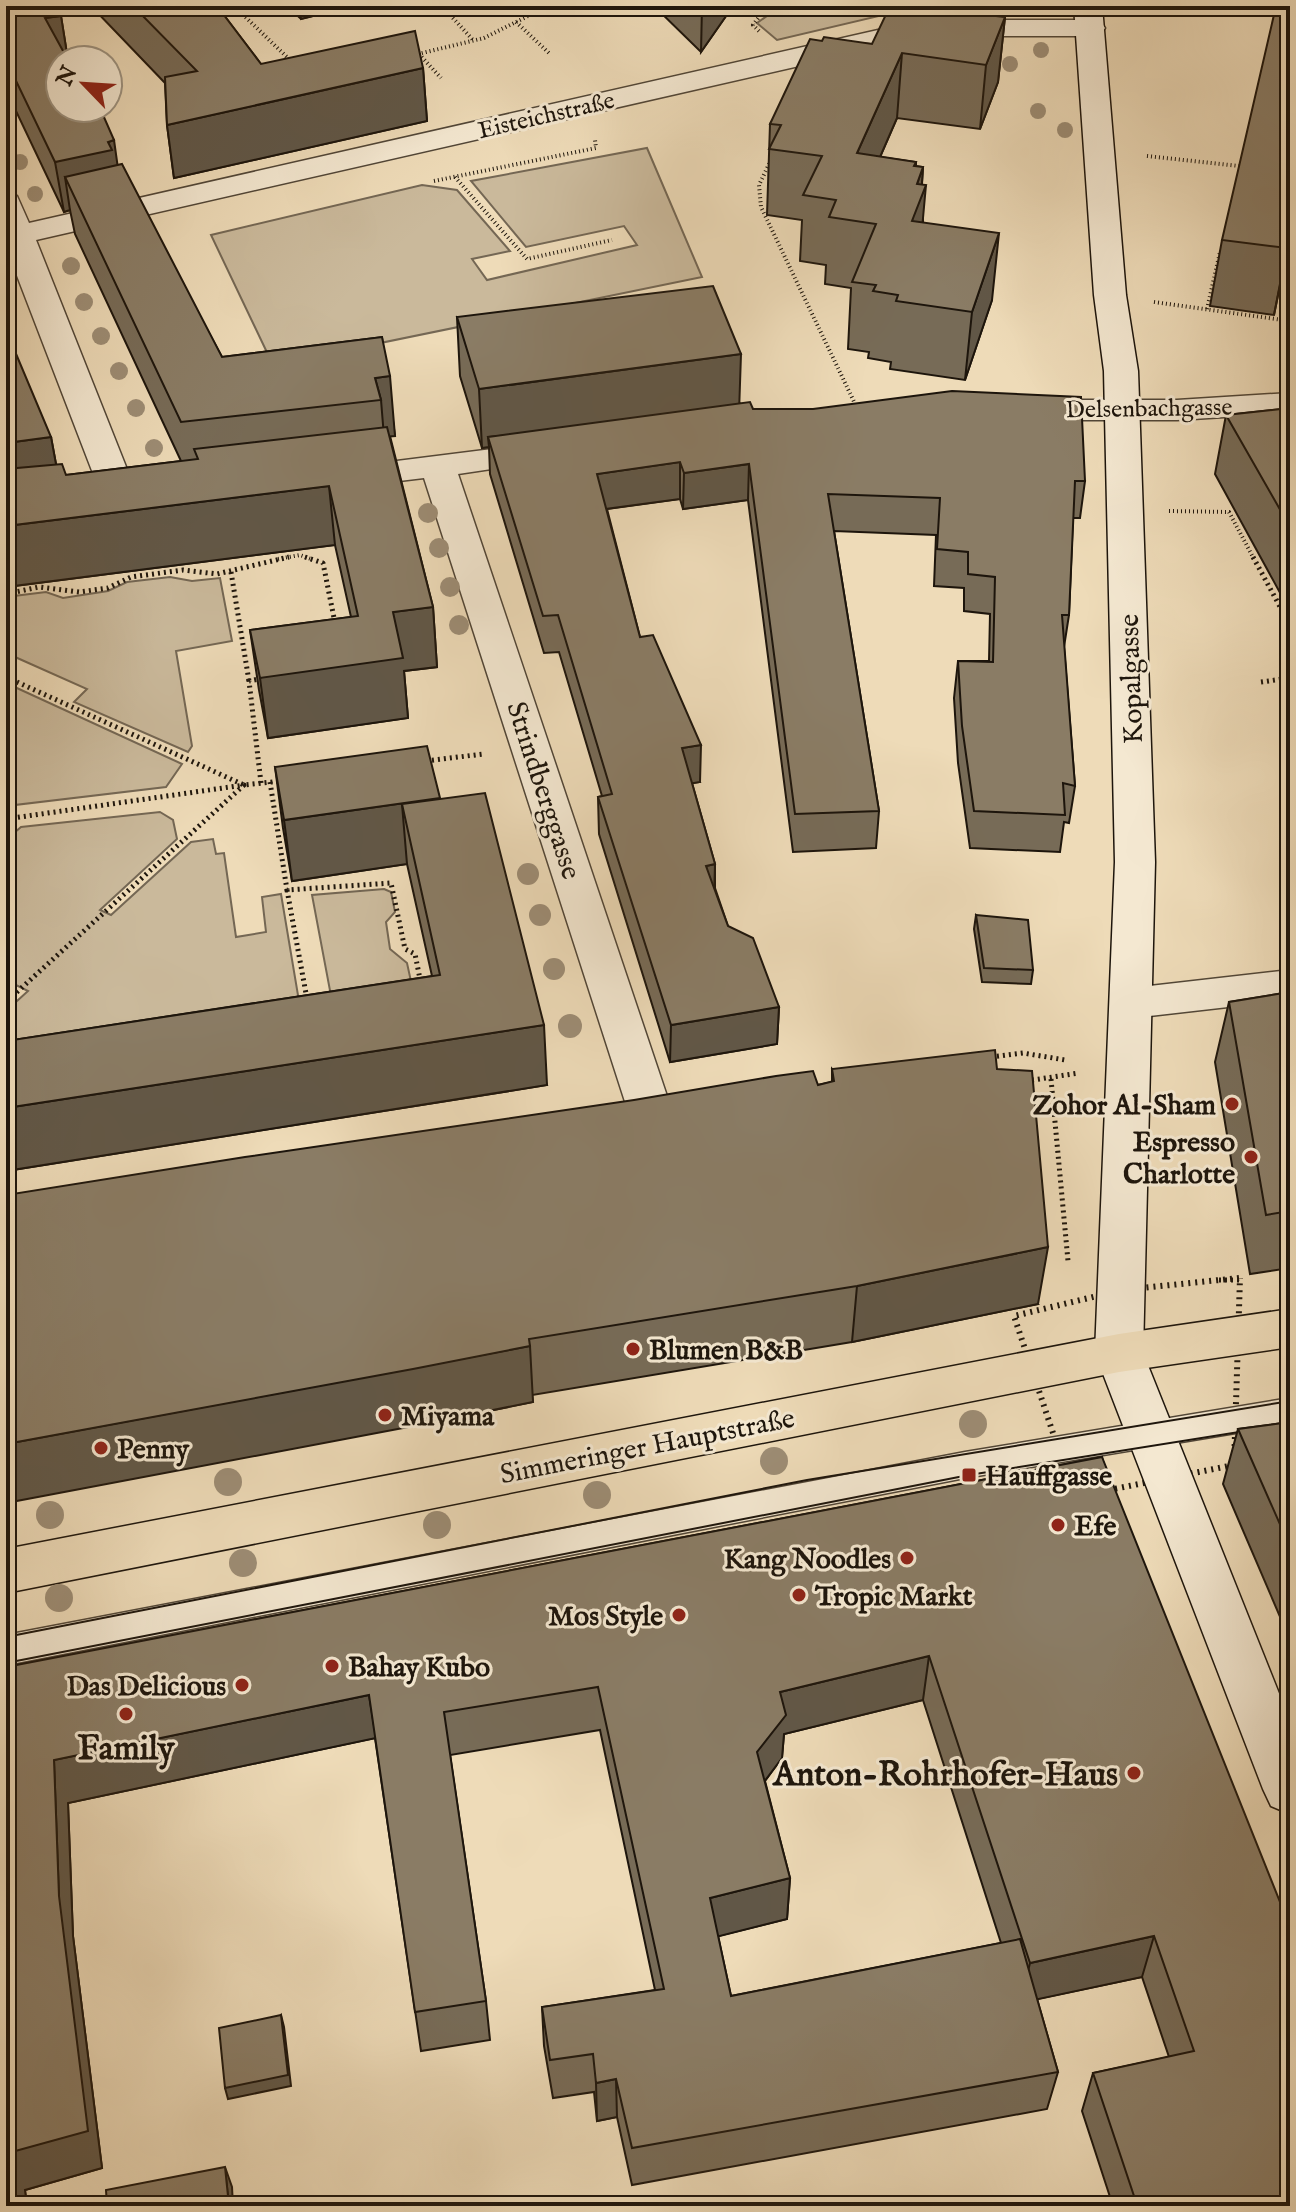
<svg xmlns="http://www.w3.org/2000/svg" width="1296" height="2212" font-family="'IM FELL English',serif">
  <rect width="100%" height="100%" fill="#eedbb8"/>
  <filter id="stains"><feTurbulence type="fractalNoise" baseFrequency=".0025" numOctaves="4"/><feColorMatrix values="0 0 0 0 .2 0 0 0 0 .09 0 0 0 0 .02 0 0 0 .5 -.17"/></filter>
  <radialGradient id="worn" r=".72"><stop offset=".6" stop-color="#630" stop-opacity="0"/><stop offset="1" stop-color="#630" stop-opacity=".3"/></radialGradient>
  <!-- green -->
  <g fill="#cab99b" stroke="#746754" stroke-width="2">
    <polygon points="781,6 883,6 879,16 777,40 757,23"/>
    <polygon points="647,148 702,277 273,365 211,235 422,185 457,190 510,251 472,259 487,280 637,245 624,226 526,247 471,181"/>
    <polygon points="170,577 192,581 220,578 232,641 176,651 192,746 188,752 74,702 87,689 15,657 6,663 6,597 46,592 63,598 108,591 127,582"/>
    <polygon points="6,683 182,764 166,787 6,806"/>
    <polygon points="160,812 173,820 177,839 100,910 111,915 191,842 213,839 216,854 224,853 236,937 266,932 262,897 281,894 304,1031 6,1074 6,1011 28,991 16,985 6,994 6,840 21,827"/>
    <polygon points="384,889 391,892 395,912 386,922 390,949 407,963 417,1009 338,1033 312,895"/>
  </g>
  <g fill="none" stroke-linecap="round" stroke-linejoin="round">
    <!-- lane casing -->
    <g stroke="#514637" stroke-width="3">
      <polygon id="lane" points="1290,1398 1290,1424 965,1478 6,1665 6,1635 965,1452"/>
    </g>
    <!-- street casing -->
    <g stroke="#514637" stroke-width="3">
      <g id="street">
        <polygon points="956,20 1091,20 1101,22 1105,28 1101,34 1091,36 956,36 878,48 36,240 140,502 134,509 122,513 110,509 104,502 6,247 6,194 17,196 29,223 878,30"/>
        <polygon points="1290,393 1290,413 1177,420 1021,420 1009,417 1004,410 1009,403 1021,400 1177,400"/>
        <polygon points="547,442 559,445 564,452 559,459 458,474 673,1114 667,1126 651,1130 635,1126 629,1114 424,478 341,488 329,485 324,478 329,471 341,468"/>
        <polygon points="1290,970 1290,1000 1132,1018 1117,1014 1111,1003 1117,992 1132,988"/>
      </g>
    </g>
    <!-- secondary casing -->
    <g stroke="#1d150c" stroke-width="3">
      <polygon id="secondary" points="1074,6 1102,6 1126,295 1138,371 1155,862 1143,1353 1290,1721 1290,1814 1271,1806 1263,1789 1095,1353 1115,862 1104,371 1094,295"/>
    </g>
    <!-- primary casing -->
    <g stroke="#1d150c" stroke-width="3">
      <polygon id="primary" points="1290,1309 1290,1347 1119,1372 6,1593 6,1549 1119,1334"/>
    </g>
    <!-- path-far2 -->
    <g stroke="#1d150c" stroke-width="4" stroke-dasharray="1 3" stroke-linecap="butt">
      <polyline points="234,6 291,61"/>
      <polyline points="442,6 473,40"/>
      <polyline points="516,22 550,54"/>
      <polyline points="759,31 753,25 767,6"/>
      <polyline points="419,54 441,78"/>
      <polyline points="414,55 484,38 530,15 569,6"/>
      <polyline points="1147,156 1239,166"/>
      <polyline points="771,160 759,185 761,207 858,410"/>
      <polyline points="455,177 527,259 612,240"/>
      <polyline points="434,181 596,148 595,140"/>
      <polyline points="1154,302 1290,321"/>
      <polyline points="1207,309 1220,252"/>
      <polyline points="1169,511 1229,512 1254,559"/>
      <polyline points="278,559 300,555 311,559"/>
    </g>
    <!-- path-far1 -->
    <g stroke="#1d150c" stroke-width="5" stroke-dasharray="2 4" stroke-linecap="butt">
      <polyline points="305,557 323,563 335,623"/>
      <polyline points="1253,557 1290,625"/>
      <polyline points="231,572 249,681"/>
      <polyline points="6,594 39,587 79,592 108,588 131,577 183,570 217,574 289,557"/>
      <polyline points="6,677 244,785 281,781"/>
      <polyline points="1261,682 1290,678"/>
      <polyline points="426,761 483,754"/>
      <polyline points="270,782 287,890 391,883 405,949 415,954 421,984"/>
      <polyline points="261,783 249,681 264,678"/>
      <polyline points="6,819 244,785 6,1002"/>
      <polyline points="287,890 307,999"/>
      <polyline points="991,1057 1023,1053 1065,1060"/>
      <polyline points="1051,1079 1068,1261"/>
      <polyline points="1026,1081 1079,1073"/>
      <polyline points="1219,1280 1240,1280"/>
    </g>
    <!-- path -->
    <polyline stroke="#1d150c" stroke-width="6" stroke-dasharray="2 5" stroke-linecap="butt" points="1239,1278 1122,1290 1014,1316 1067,1475 1104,1491 1234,1465 1240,1278"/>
    <!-- lane -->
    <use href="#lane" fill="#f4e8d1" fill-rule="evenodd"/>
    <!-- street -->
    <use href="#street" fill="#f4e8d1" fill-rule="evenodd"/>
    <!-- secondary -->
    <use href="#secondary" fill="#f4e8d1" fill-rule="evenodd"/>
    <!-- primary -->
    <use href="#primary" fill="#eedbb8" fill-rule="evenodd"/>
    <!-- tram -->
    <g stroke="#1d150c" stroke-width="2">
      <polyline points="6,1637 807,1480 1290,1401"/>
      <polyline points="6,1663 969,1475 1290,1424"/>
    </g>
  </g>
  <!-- trees -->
  <g fill="#9d8d75">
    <circle cx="1041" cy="50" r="8"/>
    <circle cx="1010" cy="64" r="8"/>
    <circle cx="1038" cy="111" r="8"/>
    <circle cx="1065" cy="130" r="8"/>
    <circle cx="20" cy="162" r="8"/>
    <circle cx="35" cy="194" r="8"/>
    <circle cx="71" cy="266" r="9"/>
    <circle cx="84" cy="302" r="9"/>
    <circle cx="101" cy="336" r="9"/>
    <circle cx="119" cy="371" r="9"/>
    <circle cx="136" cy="408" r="9"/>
    <circle cx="154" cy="448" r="9"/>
    <circle cx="428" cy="513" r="10"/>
    <circle cx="439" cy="548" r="10"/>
    <circle cx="450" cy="587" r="10"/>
    <circle cx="459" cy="625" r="10"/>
    <circle cx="528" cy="874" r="11"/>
    <circle cx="540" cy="915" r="11"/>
    <circle cx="554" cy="969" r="11"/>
    <circle cx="570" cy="1026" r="12"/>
    <circle cx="973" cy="1424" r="14"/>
    <circle cx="774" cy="1461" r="14"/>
    <circle cx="228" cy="1482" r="14"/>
    <circle cx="597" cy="1495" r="14"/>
    <circle cx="50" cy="1515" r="14"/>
    <circle cx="437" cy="1525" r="14"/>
    <circle cx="243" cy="1563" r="14"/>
    <circle cx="59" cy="1598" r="14"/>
  </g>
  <!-- wall -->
  <g fill="#776b57" stroke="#1d150c" stroke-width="2" fill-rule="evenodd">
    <polygon points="6,6 61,16 68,60 60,60 222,357 382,337 395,436 390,436 433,607 437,667 404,671 408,718 268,738 259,690 250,630 351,617 335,545 6,587 51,437 56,464 66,475 181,461 75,234 70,210 64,212 6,90"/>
    <polygon points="91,6 217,6 261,64 423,68 427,121 174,178 167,125 165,83"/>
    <polygon points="287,6 353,6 301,19"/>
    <polygon points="654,6 733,6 701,52"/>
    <polygon points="989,15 1005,17 998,82 980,129 897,118 880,157 916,162 916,166 923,167 922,184 923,222 992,300 965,380 890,369 891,362 868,358 869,352 848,349 851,288 825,284 826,265 800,261 802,220 767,215 770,124 822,41 872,44"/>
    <polygon points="1290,236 1274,315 1210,306 1222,240"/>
    <polygon points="457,317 739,403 753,409 1085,481 1080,518 1073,518 1069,615 1064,647 1075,786 1069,823 1064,822 1060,852 970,848 958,763 954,698 958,661 989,661 990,614 964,611 964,588 934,586 936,535 834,531 879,811 876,848 793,852 748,500 683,509 680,499 607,509 640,637 700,782 692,783 715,864 715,888 728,926 779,1007 777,1044 670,1062 599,834 598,797 602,796 559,652 544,653 490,474 489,447 482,448 460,376"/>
    <polygon points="1290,408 1290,611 1215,474 1226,415"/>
    <polygon points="275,767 440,799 547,1085 6,1171 6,1041 432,976 407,864 292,881 283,828"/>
    <polygon points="976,915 1033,970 1031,984 982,982 974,929"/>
    <polygon points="1290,992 1290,1268 1250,1274 1215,1062 1229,1002"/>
    <polygon points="832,1069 1038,1304 852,1342 532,1395 533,1402 419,1425 818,1085 832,1082"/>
    <polygon points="1290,1422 1290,1640 1223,1484 1238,1429"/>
    <path d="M1102,1457L1290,2206L1112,2203L1082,2111L1093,2073L1169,2057L1142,1977L1037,1999L1058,2072L1047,2109L632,2185L617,2117L597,2121L594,2092L553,2098L544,2046L542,2007L655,1990L600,1730L450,1755L486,2001L490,2040L421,2051L375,1738L68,1803L73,1936L102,2168L25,2190L27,2206H6V1667ZM923,1700L1001,1943L731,1996L718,1936L787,1919L790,1878L765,1781L782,1758L784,1734Z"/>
  </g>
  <!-- shaded-wall -->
  <g fill="#615747" stroke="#1d150c" stroke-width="2">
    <polygon points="299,6 353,6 301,19"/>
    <polygon points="702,6 733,6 701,52"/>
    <polygon points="61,16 68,60 60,60 45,18"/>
    <polygon points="1005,17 998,82 980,129 986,65"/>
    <polygon points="902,53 897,118 853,219 857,153"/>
    <polygon points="423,68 427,121 174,178 167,125"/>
    <polygon points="114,140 121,190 65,177 70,210 64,212 55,162"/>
    <polygon points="923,167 921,197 926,185 920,251 912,221 917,184"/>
    <polygon points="1290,232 1290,236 1274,315"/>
    <polygon points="999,233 992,300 965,380 972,312"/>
    <polygon points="741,354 739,413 488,437 489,447 482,448 479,389"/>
    <polygon points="390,376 395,436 384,437 381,400 375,378"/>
    <polygon points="51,437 62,497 6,504 6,443"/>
    <polygon points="680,462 680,499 598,510 597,474"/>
    <polygon points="749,464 748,500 683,509 684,473"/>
    <polygon points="329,486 335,545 6,587 6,526"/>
    <polygon points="433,607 437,667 404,671 408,718 268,738 260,678 393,612"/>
    <polygon points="701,745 700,782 682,785 682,748"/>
    <polygon points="440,798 402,804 407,864 292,881 284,820"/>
    <polygon points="715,864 714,901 706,866"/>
    <polygon points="779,1007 777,1044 670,1062 671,1025"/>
    <polygon points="544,1025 547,1085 6,1171 6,1108"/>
    <polygon points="1048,1247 1038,1304 852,1342 857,1286"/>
    <polygon points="530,1346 533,1402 419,1425 6,1503 6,1444"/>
    <polygon points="929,1656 923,1700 784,1734 782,1758 755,1794 757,1752 780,1692"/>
    <polygon points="369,1695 376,1738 68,1803 73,1936 102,2168 25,2190 27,2206 14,2206 8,2153 59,1896 54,1760"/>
    <polygon points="790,1878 787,1919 708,1939 710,1898"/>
    <polygon points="1154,1936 1142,1977 1020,2003 1030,1963"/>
    <polygon points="281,2015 284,2027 291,2086 228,2099 225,2088"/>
    <polygon points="616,2079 617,2117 597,2121 596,2083"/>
    <polygon points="225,2167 232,2187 233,2206 229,2206"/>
  </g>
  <!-- building -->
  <g fill="#8a7c65" stroke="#1d150c" stroke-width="2">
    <polygon points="6,6 57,6 61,16 45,18 68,60 60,60 60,108 100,108 114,140 108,142 112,150 55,162 6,60"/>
    <polygon points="133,6 217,6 261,64 415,31 423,68 167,125 165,77 197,71"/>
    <polygon points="890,6 989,6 986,15 1005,17 986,65 902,53 857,153 916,162 914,166 923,167 917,184 926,185 912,221 999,233 972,312 896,301 898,295 873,291 876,285 852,282 876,224 829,217 836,200 803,195 822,156 769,149 781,125 770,124 810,39 822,41 824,37 872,44"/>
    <polygon points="1276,6 1290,6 1290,232 1287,248 1222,240"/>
    <polygon points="122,164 222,357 382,337 390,376 375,378 381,400 181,422 65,177"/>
    <polygon points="713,286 741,354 479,389 457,317"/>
    <polygon points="6,330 51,437 6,443"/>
    <polygon points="952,391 1081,397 1085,481 1075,481 1069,615 1062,615 1075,786 1063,783 1065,815 974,811 962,726 958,661 993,662 995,577 968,574 968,552 937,549 940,498 828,494 879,811 795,814 749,464 684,473 680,462 597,474 640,637 653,635 701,745 682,748 715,864 706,866 728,926 753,938 779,1007 671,1025 598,797 612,794 558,615 543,616 488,437 750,402 753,409 813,409"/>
    <polygon points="1290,408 1290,527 1226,415"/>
    <polygon points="387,427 433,607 393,612 403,658 260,678 250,630 358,616 329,486 6,526 6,469 62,464 66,475 198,459 194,449"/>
    <polygon points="427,746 440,798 284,820 275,767"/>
    <polygon points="485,793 544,1025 6,1108 6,1041 440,975 402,804"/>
    <polygon points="976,915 1028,920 1033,970 984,968"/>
    <polygon points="1290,992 1290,1211 1266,1215 1229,1002"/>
    <polygon points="995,1050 997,1069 1032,1071 1048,1247 857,1286 529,1339 530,1346 413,1369 6,1444 6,1195 245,1157 634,1100 776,1076 813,1071 818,1085 834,1081 832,1069"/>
    <polygon points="1290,1422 1290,1547 1238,1429"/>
    <polygon points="1102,1457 1290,1927 1290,2206 1098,2206 1135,2199 1093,2073 1194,2051 1154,1936 1030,1963 929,1656 780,1692 786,1715 757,1752 790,1878 710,1898 731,1996 1020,1939 1058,2072 632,2148 616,2079 596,2083 593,2054 550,2060 542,2007 664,1989 598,1687 444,1712 486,2001 415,2012 369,1695 54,1760 59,1896 88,2131 8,2153 14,2206 6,2206 6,1667"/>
    <polygon points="281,2015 288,2075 225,2088 219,2028"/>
    <polygon points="225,2167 229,2206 107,2206 106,2190"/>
  </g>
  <!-- markers -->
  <g fill="#8f2418" stroke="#f4e8d1" stroke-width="3">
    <circle cx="1232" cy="1104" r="8"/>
    <circle cx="1251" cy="1157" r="8"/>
    <circle cx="633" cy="1349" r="8"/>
    <circle cx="385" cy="1415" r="8"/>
    <circle cx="101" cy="1448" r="8"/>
    <rect x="961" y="1467" width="16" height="16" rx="4"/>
    <circle cx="1058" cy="1525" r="8"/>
    <circle cx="907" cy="1558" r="8"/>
    <circle cx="799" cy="1595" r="8"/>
    <circle cx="679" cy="1615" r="8"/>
    <circle cx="332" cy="1666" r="8"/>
    <circle cx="242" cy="1685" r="8"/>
    <circle cx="126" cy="1714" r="8"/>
    <circle cx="1134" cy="1773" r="8"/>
  </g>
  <g text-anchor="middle" stroke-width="6" stroke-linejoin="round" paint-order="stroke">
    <!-- far-street labels -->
    <g font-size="24" fill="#1d150c" stroke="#f4e8d1">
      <text transform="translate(546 115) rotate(-13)" y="8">Eisteichstraße</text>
      <text transform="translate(1149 408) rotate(-1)" y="8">Delsenbachgasse</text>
    </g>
    <!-- street labels -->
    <g font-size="28" fill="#1d150c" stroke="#f4e8d1">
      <text transform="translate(1130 679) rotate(-92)" y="10">Kopalgasse</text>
      <text transform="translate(545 790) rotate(72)" y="10">Strindberggasse</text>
      <text transform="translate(647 1445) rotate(-11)" y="10">Simmeringer Hauptstraße</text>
    </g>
    <!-- poi labels -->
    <g font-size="28" font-weight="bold" fill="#1d150c" stroke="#f4e8d1" text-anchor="start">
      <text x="1216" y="1114" text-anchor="end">Zohor Al-Sham</text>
      <text x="1235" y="1151" text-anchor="end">Espresso<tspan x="1235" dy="32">Charlotte</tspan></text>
      <text x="649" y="1359">Blumen B&amp;B</text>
      <text x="401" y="1425">Miyama</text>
      <text x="117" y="1458">Penny</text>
      <text x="985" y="1485">Hauffgasse</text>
      <text x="1074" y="1535">Efe</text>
      <text x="891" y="1568" text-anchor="end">Kang Noodles</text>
      <text x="815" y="1605">Tropic Markt</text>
      <text x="663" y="1625" text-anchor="end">Mos Style</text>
      <text x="348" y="1676">Bahay Kubo</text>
      <text x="226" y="1695" text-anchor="end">Das Delicious</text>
    </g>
    <!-- near-poi labels -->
    <g font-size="34" font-weight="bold" fill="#1d150c" stroke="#f4e8d1">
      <text x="126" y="1759">Family</text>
      <text x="1118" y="1785" text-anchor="end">Anton-Rohrhofer-Haus</text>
    </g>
  </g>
  <!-- margin -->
  <rect width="1296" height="2212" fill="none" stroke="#eedbb8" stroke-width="32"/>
  <rect x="8" y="8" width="1280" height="2196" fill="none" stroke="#1d150c" stroke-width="4"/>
  <rect x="16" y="16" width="1264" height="2180" fill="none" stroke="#1d150c" stroke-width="2"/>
  <!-- north arrow -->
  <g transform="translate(84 84) rotate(295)"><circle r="38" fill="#f4e8d1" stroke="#9e9482" stroke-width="2"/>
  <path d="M0-6L14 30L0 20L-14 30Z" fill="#8f2418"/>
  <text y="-12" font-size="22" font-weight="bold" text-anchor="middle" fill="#1d150c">N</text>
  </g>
  <rect width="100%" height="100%" filter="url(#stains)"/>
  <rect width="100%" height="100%" fill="url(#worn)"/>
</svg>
